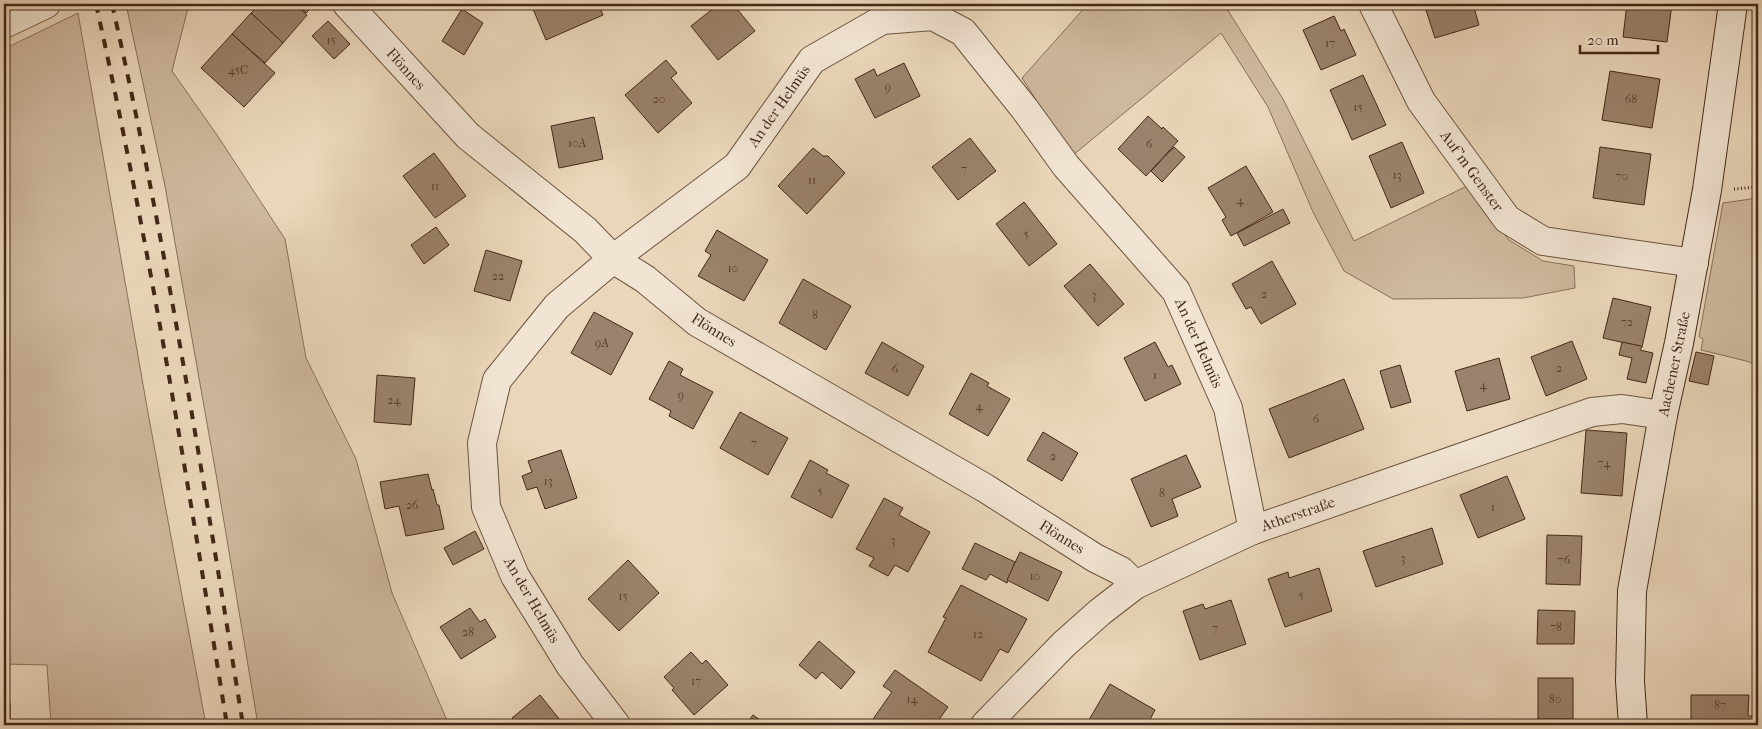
<svg xmlns="http://www.w3.org/2000/svg" width="1762" height="729" font-family="'IM FELL French Canon',serif">
  <rect width="100%" height="100%" fill="#ead6ba"/>
  <filter id="stains"><feTurbulence type="fractalNoise" baseFrequency=".004" numOctaves="4"/><feColorMatrix values="0 0 0 0 .2 0 0 0 0 .09 0 0 0 0 .02 0 0 0 .5 -.17"/></filter>
  <radialGradient id="worn" r=".72"><stop offset=".6" stop-color="#630" stop-opacity="0"/><stop offset="1" stop-color="#630" stop-opacity=".3"/></radialGradient>
  <!-- green -->
  <g fill="#ceb89e" stroke="#88705b">
    <polygon points="126,4 189,4 172,71 217,135 285,239 306,358 356,459 392,593 449,725 258,725 216,474 165,186"/>
    <polygon points="1088,4 1224,4 1283,99 1354,241 1467,186 1509,240 1543,261 1574,266 1575,288 1523,298 1393,299 1344,271 1313,212 1268,107 1221,33 1072,156 1022,78"/>
    <polygon points="78,13 148,413 206,725 51,725 47,665 4,664 4,177 8,171 4,161 4,49"/>
    <polygon points="1758,198 1758,365 1746,361 1701,350 1703,339 1699,337 1723,203"/>
  </g>
  <!-- building -->
  <g fill="#9a826c" stroke="#432818">
    <polygon points="260,4 295,4 307,15 283,43 251,13"/>
    <polygon points="295,4 315,4 306,13"/>
    <polygon points="531,4 598,4 603,15 546,40"/>
    <polygon points="719,4 733,4 755,31 718,60 691,26"/>
    <polygon points="1434,4 1473,4 1479,25 1435,38 1425,7"/>
    <polygon points="1627,4 1672,4 1667,42 1623,37"/>
    <polygon points="462,9 483,23 464,55 442,41"/>
    <polygon points="251,13 283,43 265,63 232,34"/>
    <polygon points="1334,16 1341,31 1344,29 1356,55 1321,70 1303,30"/>
    <polygon points="328,21 350,44 334,59 312,36"/>
    <polygon points="232,34 275,73 244,107 201,68"/>
    <polygon points="666,60 677,73 671,78 692,103 658,133 625,95"/>
    <polygon points="904,63 920,96 875,118 855,79 874,69 877,76"/>
    <polygon points="1610,71 1660,79 1652,128 1602,120"/>
    <polygon points="1363,75 1386,125 1352,140 1330,90"/>
    <polygon points="1757,79 1758,79 1758,105 1753,105"/>
    <polygon points="1148,116 1162,129 1163,127 1178,141 1146,176 1118,149"/>
    <polygon points="594,117 603,159 559,168 551,126"/>
    <polygon points="970,138 996,171 958,200 932,167"/>
    <polygon points="1402,142 1424,193 1391,208 1369,156"/>
    <polygon points="1174,147 1185,157 1162,182 1151,171"/>
    <polygon points="1600,147 1651,154 1644,205 1593,198"/>
    <polygon points="813,148 823,156 828,156 845,173 807,214 778,186"/>
    <polygon points="434,153 466,196 435,218 403,176"/>
    <polygon points="1246,166 1273,212 1231,236 1222,220 1226,217 1208,188"/>
    <polygon points="1024,202 1057,244 1029,266 996,224"/>
    <polygon points="1283,209 1290,223 1244,246 1237,233"/>
    <polygon points="436,227 449,245 424,264 411,245"/>
    <polygon points="717,230 768,260 744,301 698,276 711,255 705,251"/>
    <polygon points="486,250 522,261 510,301 474,291"/>
    <polygon points="1272,261 1296,304 1261,324 1251,307 1246,309 1232,284"/>
    <polygon points="1090,264 1124,304 1098,326 1064,286"/>
    <polygon points="803,279 851,306 826,350 779,323"/>
    <polygon points="1613,298 1651,307 1642,347 1603,338"/>
    <polygon points="594,312 633,333 611,375 571,353"/>
    <polygon points="1572,341 1587,379 1546,396 1531,357"/>
    <polygon points="882,342 924,366 908,396 865,373"/>
    <polygon points="1155,342 1168,367 1172,365 1181,384 1145,401 1124,358"/>
    <polygon points="1622,342 1641,346 1642,347 1640,350 1653,353 1646,383 1627,379 1632,358 1619,355"/>
    <polygon points="1696,352 1714,356 1708,385 1689,381"/>
    <polygon points="1499,358 1510,399 1467,411 1455,371"/>
    <polygon points="669,361 683,369 680,375 713,392 693,429 669,416 671,411 649,399"/>
    <polygon points="1400,365 1411,402 1391,408 1380,371"/>
    <polygon points="971,373 989,383 987,386 1010,399 988,436 949,414"/>
    <polygon points="377,375 415,378 411,425 374,422"/>
    <polygon points="1344,379 1364,429 1289,458 1269,409"/>
    <polygon points="740,412 788,438 768,475 720,448"/>
    <polygon points="1586,430 1627,433 1622,496 1581,493"/>
    <polygon points="1043,432 1078,453 1062,481 1027,460"/>
    <polygon points="561,450 577,498 545,509 537,487 527,490 522,476 532,472 528,461"/>
    <polygon points="1186,455 1201,487 1172,499 1178,516 1151,527 1131,479"/>
    <polygon points="810,460 828,470 826,473 849,485 832,518 791,497"/>
    <polygon points="428,474 432,490 433,489 437,505 439,505 444,529 406,536 399,506 385,509 380,482"/>
    <polygon points="1507,476 1525,519 1478,538 1460,495"/>
    <polygon points="884,498 903,508 899,515 930,532 908,572 895,565 888,576 869,566 874,558 856,549"/>
    <polygon points="1432,528 1443,564 1376,587 1363,551"/>
    <polygon points="475,531 484,549 453,565 444,548"/>
    <polygon points="1547,535 1582,536 1580,585 1546,584"/>
    <polygon points="975,543 1015,562 1007,583 990,574 986,580 962,569"/>
    <polygon points="1020,552 1062,572 1048,601 1007,580"/>
    <polygon points="628,560 659,593 619,631 588,599"/>
    <polygon points="1319,568 1332,611 1285,627 1268,579 1288,572 1289,578"/>
    <polygon points="961,585 1027,619 1008,653 1000,649 981,681 928,652 946,618 943,617"/>
    <polygon points="1231,600 1246,644 1200,660 1183,611 1203,604 1205,609"/>
    <polygon points="470,608 480,622 485,619 496,637 461,659 440,627"/>
    <polygon points="1538,610 1575,611 1574,644 1537,644"/>
    <polygon points="819,641 855,672 841,689 822,672 816,679 799,665"/>
    <polygon points="691,652 702,664 706,660 728,685 694,715 672,690 674,688 664,677"/>
    <polygon points="895,670 948,707 935,725 876,725 871,722 892,692 883,686"/>
    <rect x="1538" y="678" width="35" height="41"/>
    <polygon points="1110,684 1155,710 1147,725 1086,725"/>
    <polygon points="540,695 564,725 518,725 512,718"/>
    <polygon points="1691,695 1749,695 1748,716 1758,716 1758,725 1691,725"/>
    <rect x="4" y="703" width="6" height="22"/>
    <polygon points="753,715 767,725 745,725"/>
  </g>
  <g fill="none" stroke-linecap="round" stroke-linejoin="round">
    <!-- street casing -->
    <g stroke="#6d5440" stroke-width="30">
      <g id="street">
        <polyline points="347,4 468,136 585,230 613,259 645,279 697,322 985,488 1095,558 1121,571 1135,585"/>
        <polyline points="1373,4 1421,101 1507,219 1543,241 1694,263"/>
        <polyline points="4,24 46,4"/>
        <polyline points="616,725 570,665 515,576 486,507 482,443 497,380 557,306 613,259 737,166 812,60 882,20 933,16 963,32 1024,108 1066,166 1176,291 1228,408 1253,530"/>
        <polyline points="985,725 1064,644 1100,612 1135,585 1253,530 1592,412 1622,409 1663,415"/>
      </g>
    </g>
    <!-- secondary casing -->
    <g stroke="#432818" stroke-width="30">
      <polyline id="secondary" points="1633,725 1630,681 1632,591 1663,415 1679,343 1707,190 1733,4"/>
    </g>
    <!-- path -->
    <polyline stroke="#432818" stroke-width="3" stroke-dasharray="1 2.5" stroke-linecap="butt" points="1734,189 1758,187"/>
    <!-- street -->
    <use href="#street" stroke="#f1e4d2" stroke-width="28"/>
    <!-- secondary -->
    <use href="#secondary" stroke="#f1e4d2" stroke-width="28"/>
    <!-- rail -->
    <g stroke="#432818" stroke-width="4" stroke-dasharray="9 9" stroke-linecap="butt">
      <path d="M96,4C149,243 188,484 227,725"/>
      <path d="M112,4C166,242 204,484 243,725"/>
    </g>
  </g>
  <g text-anchor="middle" stroke-width="5" stroke-linejoin="round" paint-order="stroke">
    <!-- number labels -->
    <g font-size="12" fill="#593e2d">
      <text x="331" y="44">15</text>
      <text x="1330" y="47">17</text>
      <text x="238" y="74">45C</text>
      <text x="888" y="91">9</text>
      <text x="659" y="103">20</text>
      <text x="1631" y="103">68</text>
      <text x="1358" y="111">15</text>
      <text x="577" y="147">10A</text>
      <text x="1149" y="148">6</text>
      <text x="964" y="173">7</text>
      <text x="1397" y="179">13</text>
      <text x="1622" y="180">70</text>
      <text x="812" y="184">11</text>
      <text x="435" y="190">11</text>
      <text x="1240" y="204">4</text>
      <text x="1026" y="238">5</text>
      <text x="733" y="272">10</text>
      <text x="498" y="280">22</text>
      <text x="1264" y="298">2</text>
      <text x="1094" y="299">3</text>
      <text x="815" y="319">8</text>
      <text x="1627" y="326">72</text>
      <text x="602" y="347">9A</text>
      <text x="1559" y="372">2</text>
      <text x="895" y="373">6</text>
      <text x="1155" y="379">1</text>
      <text x="1483" y="389">4</text>
      <text x="681" y="399">9</text>
      <text x="394" y="404">24</text>
      <text x="979" y="410">4</text>
      <text x="1316" y="423">6</text>
      <text x="754" y="447">7</text>
      <text x="1053" y="460">2</text>
      <text x="1604" y="467">74</text>
      <text x="548" y="485">13</text>
      <text x="820" y="495">5</text>
      <text x="1162" y="497">8</text>
      <text x="412" y="509">26</text>
      <text x="1493" y="511">1</text>
      <text x="893" y="544">3</text>
      <text x="1403" y="562">3</text>
      <text x="1564" y="564">76</text>
      <text x="1035" y="580">10</text>
      <text x="1301" y="599">5</text>
      <text x="623" y="600">15</text>
      <text x="1556" y="631">78</text>
      <text x="1215" y="632">7</text>
      <text x="468" y="636">28</text>
      <text x="978" y="638">12</text>
      <text x="696" y="685">17</text>
      <text x="912" y="703">14</text>
      <text x="1555" y="703">80</text>
      <text x="1720" y="709">87</text>
    </g>
    <!-- street labels -->
    <g font-size="15" fill="#432818" stroke="#f1e4d2">
      <text transform="translate(406 69) rotate(48)" y="5">Flönnes</text>
      <text transform="translate(779 106) rotate(-55)" y="5">An der Helmüs</text>
      <text transform="translate(1472 171) rotate(54)" y="5">Auf'm Genster</text>
      <text transform="translate(714 330) rotate(32)" y="5">Flönnes</text>
      <text transform="translate(1199 343) rotate(66)" y="5">An der Helmüs</text>
      <text transform="translate(1674 364) rotate(-78)" y="5">Aachener Straße</text>
      <text transform="translate(1298 514) rotate(-19)" y="5">Atherstraße</text>
      <text transform="translate(1062 537) rotate(32)" y="5">Flönnes</text>
      <text transform="translate(532 600) rotate(60)" y="5">An der Helmüs</text>
    </g>
  </g>
  <!-- margin -->
  <rect width="1762" height="729" fill="none" stroke="#ead6ba" stroke-width="20"/>
  <rect x="5" y="5" width="1752" height="719" fill="none" stroke="#432818" stroke-width="2.5"/>
  <rect x="10" y="10" width="1742" height="709" fill="none" stroke="#432818"/>
  <!-- scale -->
  <path d="M1580 45v8h78v-8" fill="none" stroke="#432818" stroke-width="2.5"/>
  <text x="1587" y="45" font-size="15" fill="#432818" stroke="#f1e4d2" stroke-width="4" paint-order="stroke">20 m</text>
  <rect width="100%" height="100%" filter="url(#stains)"/>
  <rect width="100%" height="100%" fill="url(#worn)"/>
</svg>
